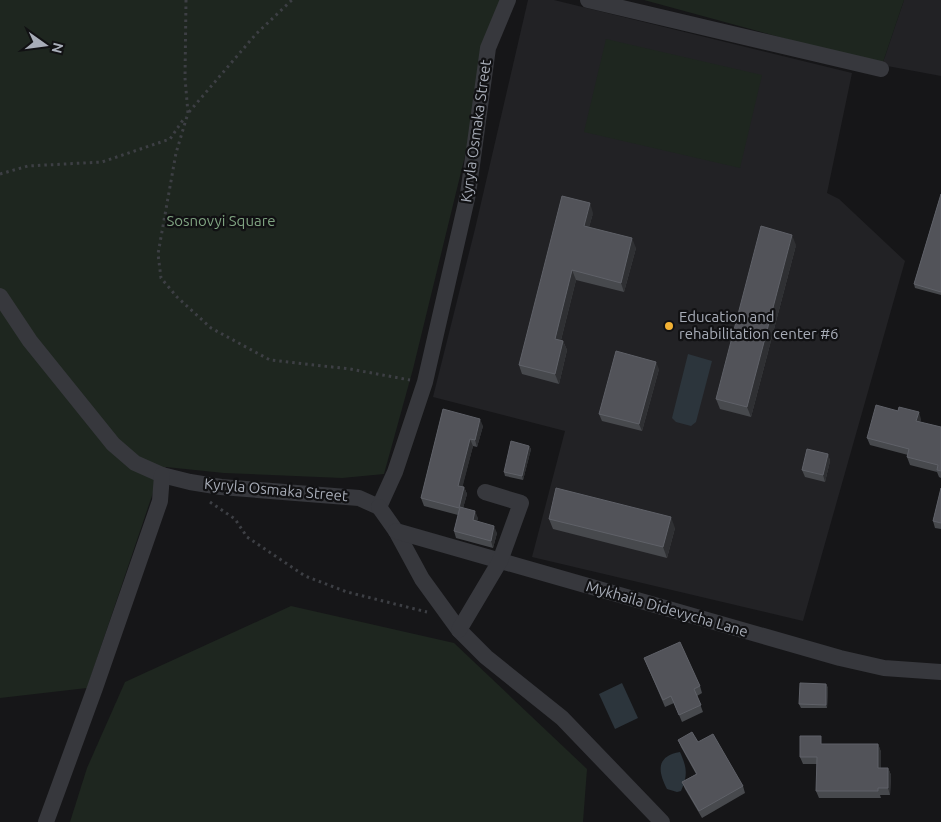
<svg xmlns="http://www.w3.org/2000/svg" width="941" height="822" font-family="Ubuntu,sans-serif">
  <rect width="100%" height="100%" fill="#161618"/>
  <!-- built -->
  <g fill="#222225">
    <polygon points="528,0 554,0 852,73 827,193 839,199 905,261 803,621 532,557 565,431 433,397 475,229"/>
    <polygon points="904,0 941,0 941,76 882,65"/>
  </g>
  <!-- green -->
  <g fill="#1e261f">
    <polygon points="0,0 503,0 413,369 384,474 342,478 224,473 166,467 161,469 87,688 0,698"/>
    <polygon points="644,0 904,0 882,65"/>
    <polygon points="606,39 762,75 740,168 584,132"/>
    <polygon points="291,606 454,643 587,769 583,822 70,822 87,768 125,682"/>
  </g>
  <!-- water -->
  <g fill="#2c353c">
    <polygon points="688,354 712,361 696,422 691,426 676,422 672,418"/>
    <polygon points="622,683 638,718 615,729 599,694"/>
    <path d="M680,752C687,768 688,775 681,791L677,792L667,789C657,770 657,756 680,752Z"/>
  </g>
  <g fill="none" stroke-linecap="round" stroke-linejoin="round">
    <!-- path -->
    <g stroke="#3d3f44" stroke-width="3" stroke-dasharray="2.5 4" stroke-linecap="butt">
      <polyline points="186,0 185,78 188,113 176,153 158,254 161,278 177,297 211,328 270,360 350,369 410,380"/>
      <polyline points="189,112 256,34 292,0"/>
      <polyline points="0,174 28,166 102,162 170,139 185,117"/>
      <polyline points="210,502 235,519 247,537 305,576 347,592 427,612"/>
    </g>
    <!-- minor -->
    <g stroke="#37383d" stroke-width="16">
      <polyline points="588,0 881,69"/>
      <polyline points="0,296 30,341 113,444 135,463 162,475 190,482 221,487 359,498 379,507"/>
      <polyline points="379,507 395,472 425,382 468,194 488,48 508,0"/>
      <polyline points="379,507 396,531 422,579 459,630 486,657 562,718 662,822"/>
      <polyline points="396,531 840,658 884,668 941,672"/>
      <polyline points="459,630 500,561 521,503 485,492"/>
      <polyline points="46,822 95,688 160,501 162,475"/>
    </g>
  </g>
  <!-- wall -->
  <g fill="#47494d">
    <polygon points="941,194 941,295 915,288 914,284"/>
    <polygon points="593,213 589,227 636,248 624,292 576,280 561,340 563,341 567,350 559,384 522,374 519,365"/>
    <polygon points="796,245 751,417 720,409 716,399"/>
    <polygon points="659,369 642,431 602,421 599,414"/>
    <polygon points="443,409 483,426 477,447 473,446 462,487 464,487 467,494 463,508 478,518 477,521 497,533 493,548 456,538 454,531 458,515 424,506 421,498"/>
    <polygon points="921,419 920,422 941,427 941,478 939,477 937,472 910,465 907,457 908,455 870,445 867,438"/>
    <polygon points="529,446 531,449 523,480 505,476 504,472"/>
    <polygon points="828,454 830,461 825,482 805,477 802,470"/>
    <polygon points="941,488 941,529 935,528 933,521"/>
    <polygon points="549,519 675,528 667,558 553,529"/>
    <polygon points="644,658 700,686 702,693 697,696 703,712 682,722 674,703 665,707"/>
    <polygon points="826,684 828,688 827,708 801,708 799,704"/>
    <polygon points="678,740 698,742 743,786 745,793 702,818 685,789 682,782 696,774 681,747"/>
    <polygon points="824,744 878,744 881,752 881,768 888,768 891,775 890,795 880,795 881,798 819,798 816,791 817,764 803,764 800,757"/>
  </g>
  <!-- shaded-wall -->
  <g fill="#2f3033">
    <polygon points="590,203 593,213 587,235 584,226"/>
    <polygon points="792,235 796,245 751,417 747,407"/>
    <polygon points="632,238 636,248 624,292 621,283"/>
    <polygon points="572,270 576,280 559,348 555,339"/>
    <polygon points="563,341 567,350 559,384 555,374"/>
    <polygon points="656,362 659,369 642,431 639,424"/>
    <polygon points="919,412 921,419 919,428 916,421"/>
    <polygon points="480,419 483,426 477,447 475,440"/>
    <polygon points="470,439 473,446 461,493 458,486"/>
    <polygon points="529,446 531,449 523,480 522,476"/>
    <polygon points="828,454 830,461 825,482 823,475"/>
    <polygon points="464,487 467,494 461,515 459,508"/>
    <polygon points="475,511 478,518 475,527 473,520"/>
    <polygon points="671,517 675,528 667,558 663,547"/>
    <polygon points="494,526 497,533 493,548 491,541"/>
    <polygon points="826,684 828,688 827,708 826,705"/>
    <polygon points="878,744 881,752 881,775 878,768"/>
    <polygon points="888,768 891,775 890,795 888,788"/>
  </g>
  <!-- building -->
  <g fill="#525359" stroke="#5f6168">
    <polygon points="941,194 941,292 914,284"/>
    <polygon points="562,196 590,203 584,226 632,238 621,283 572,270 555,339 563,341 555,374 519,365"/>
    <polygon points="761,226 792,235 747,407 716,399"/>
    <polygon points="616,351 656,362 639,424 599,414"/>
    <polygon points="876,405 898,411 899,407 919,412 916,421 941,427 941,471 937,470 938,465 907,457 909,449 867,438"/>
    <polygon points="443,409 480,419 475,440 470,439 458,486 464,487 459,508 421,498"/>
    <polygon points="511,441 529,446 522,476 504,472"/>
    <polygon points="807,449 828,454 823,475 802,470"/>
    <polygon points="556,488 671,517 663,547 549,519"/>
    <polygon points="941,488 941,523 933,521"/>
    <polygon points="460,507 475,511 473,520 494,526 491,541 454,531"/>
    <polygon points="680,642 700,686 694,689 701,705 679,715 671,696 663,700 644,658"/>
    <polygon points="800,683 826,684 826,705 799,704"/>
    <polygon points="692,732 698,742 713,734 743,786 699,811 682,782 697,774 678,740"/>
    <polygon points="800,736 821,736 821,744 878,744 878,768 888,768 888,788 878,788 878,791 816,791 817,757 800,757"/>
  </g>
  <!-- markers -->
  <circle fill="#f2b134" stroke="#111113" stroke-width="2" cx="669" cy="326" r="5"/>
  <g text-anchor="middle" stroke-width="4.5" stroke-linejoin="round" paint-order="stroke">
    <!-- street labels -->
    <g font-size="15" fill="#a8adb8" stroke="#111113">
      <text transform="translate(476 131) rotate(-82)" y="5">Kyryla Osmaka Street</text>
      <text transform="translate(276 490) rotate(5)" y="5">Kyryla Osmaka Street</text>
      <text transform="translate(667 609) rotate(16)" y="5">Mykhaila Didevycha Lane</text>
    </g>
    <!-- park labels -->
    <g font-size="15" fill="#7fa381" stroke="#111113">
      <text x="221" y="226">Sosnovyi Square</text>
    </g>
    <!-- poi labels -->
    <g font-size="15" fill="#a8adb8" stroke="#111113" text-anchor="start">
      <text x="679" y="322">Education and<tspan x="679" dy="17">rehabilitation center #6</tspan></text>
    </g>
  </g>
  <!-- north arrow -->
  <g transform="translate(45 45) rotate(104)" stroke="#111113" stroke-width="4" paint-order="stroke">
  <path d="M0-4L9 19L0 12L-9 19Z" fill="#a8adb8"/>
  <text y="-8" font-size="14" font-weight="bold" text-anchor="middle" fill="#a8adb8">N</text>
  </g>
</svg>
